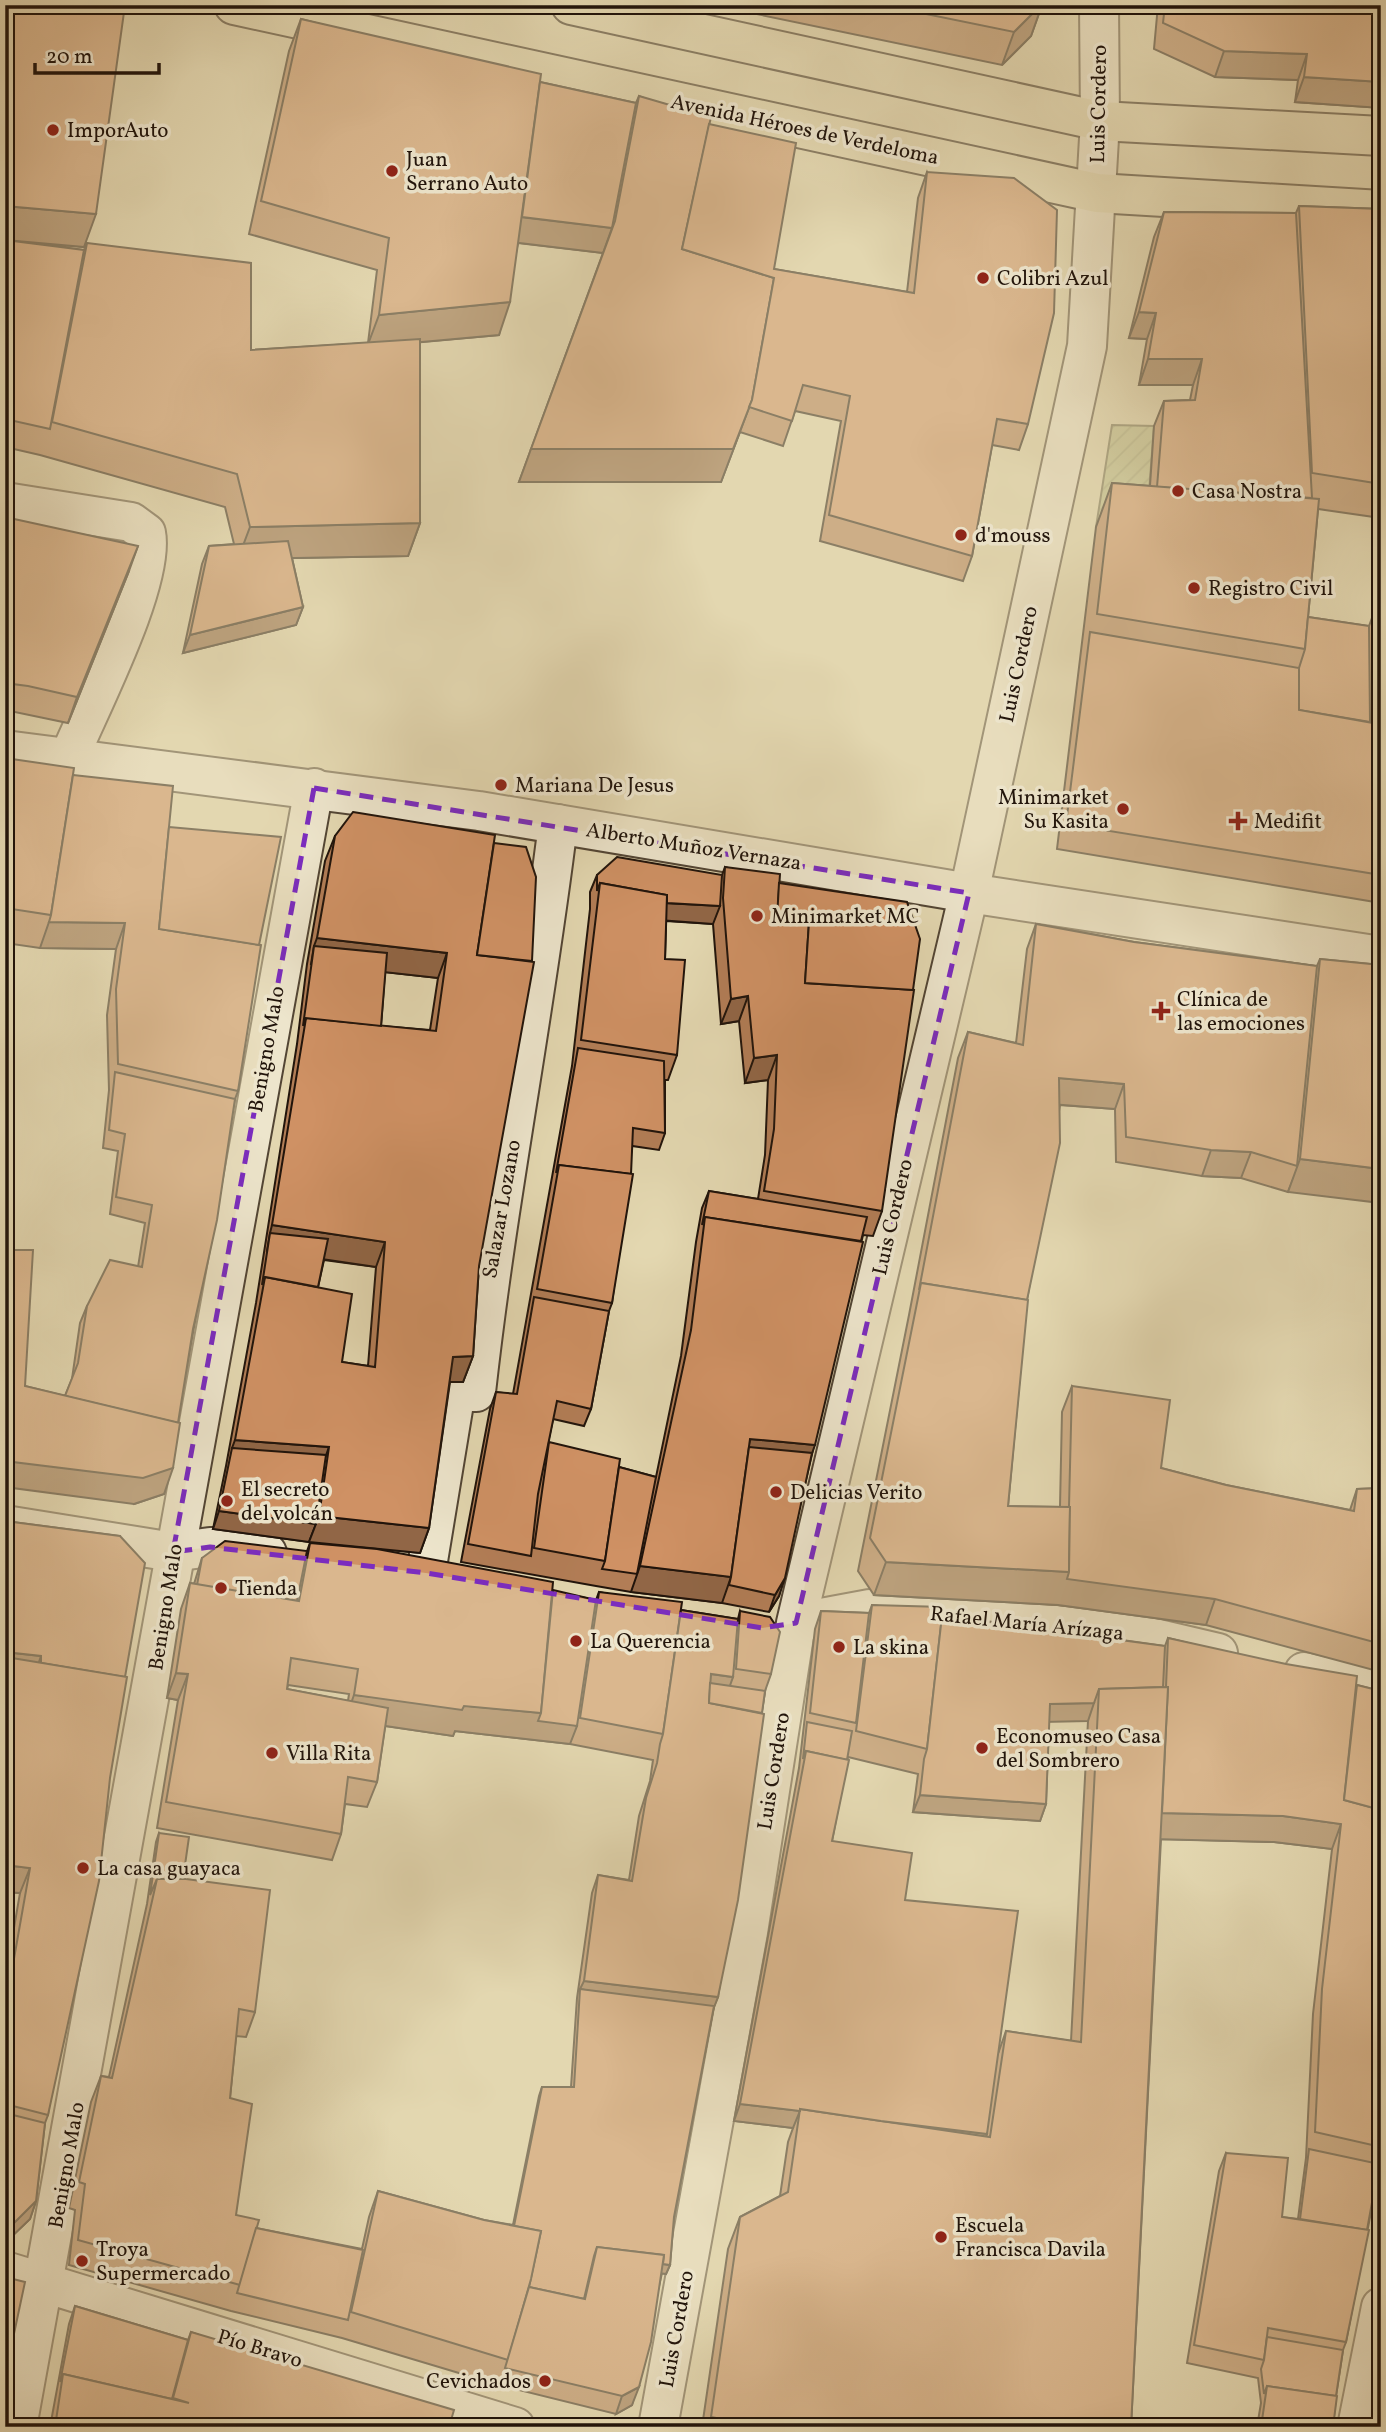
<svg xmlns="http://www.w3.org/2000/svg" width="1386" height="2432" font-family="Vollkorn,serif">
  <defs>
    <pattern id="garden-furrows" width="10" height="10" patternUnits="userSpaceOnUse" patternTransform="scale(1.75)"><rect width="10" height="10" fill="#babd87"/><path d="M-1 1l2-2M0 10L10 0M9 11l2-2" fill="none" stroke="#a0a273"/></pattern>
  </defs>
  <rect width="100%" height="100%" fill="#e3d7b0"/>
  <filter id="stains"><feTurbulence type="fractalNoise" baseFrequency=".00286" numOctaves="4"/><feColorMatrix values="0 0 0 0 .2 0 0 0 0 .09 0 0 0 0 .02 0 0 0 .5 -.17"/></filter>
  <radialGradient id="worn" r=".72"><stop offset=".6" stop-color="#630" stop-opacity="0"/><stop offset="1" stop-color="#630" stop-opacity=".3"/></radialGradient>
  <!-- garden -->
  <polygon fill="url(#garden-furrows)" stroke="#6e6849" stroke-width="2" points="1112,425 1154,426 1146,531 1096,527"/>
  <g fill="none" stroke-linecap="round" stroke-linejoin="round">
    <!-- minor casing -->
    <g stroke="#524534" stroke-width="42">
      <g id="minor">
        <path d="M5,502L131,522L146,533C156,581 89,709 68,760"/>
        <polyline points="5,750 479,811 969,893 1381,956"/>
        <polyline points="5,1525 173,1552 210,1547 267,1553"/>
        <path d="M426,1573L456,1391L476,1392C497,1202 535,1014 558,824"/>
        <polyline points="800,1622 870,1609 1124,1631 1218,1653"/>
        <polyline points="1304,1672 1381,1690"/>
        <polyline points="5,2271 515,2427"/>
        <polyline points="17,2427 314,788"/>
        <polyline points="658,2427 748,1932 796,1623 969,893 1087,346 1100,121 1099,5"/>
        <polyline points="1357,2427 1381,2307"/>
      </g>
    </g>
    <!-- major casing -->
    <g stroke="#21140b" stroke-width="42">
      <g id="major">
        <polyline points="234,5 1097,193 1381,210"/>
        <polyline points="571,5 1100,121 1381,136"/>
      </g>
    </g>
    <!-- minor -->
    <use href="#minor" stroke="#ede5cc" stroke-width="38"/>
    <!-- major -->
    <use href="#major" stroke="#e3d7b0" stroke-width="38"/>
  </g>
  <!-- wall -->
  <g fill="#b27d56" stroke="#21140b" stroke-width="2" fill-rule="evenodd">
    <polygon points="5,5 84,247 17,241 84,250 87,243 251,350 368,343 377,270 249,234 289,51 301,19 540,82 636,103 639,96 709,124 774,269 907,292 918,198 927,172 1028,424 1019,450 992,445 972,556 963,581 820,541 841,421 795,411 783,446 740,432 721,482 519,482 603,253 518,243 499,335 420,342 420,523 408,556 292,558 303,607 296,625 183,653 202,564 209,546 234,544 225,507 40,455 5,447"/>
    <polygon points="713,5 1042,5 1031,36 1002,65"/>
    <polygon points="1158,5 1381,5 1381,108 1295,102 1298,80 1215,77 1154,49"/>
    <polygon points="1299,206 1381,209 1381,518 1318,509 1308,617 1369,626 1372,618 1381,620 1381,903 1057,849 1096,527 1112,483 1150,486 1154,426 1164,401 1190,400 1193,385 1139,385 1147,339 1129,338 1154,237 1164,212 1296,213"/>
    <polygon points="5,517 129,571 68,723 5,710"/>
    <polygon points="5,758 73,775 169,827 259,945 238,1091 235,1099 164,1494 134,1504 25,1386 65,1396 72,1379 80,1323 87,1306 138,1267 145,1223 110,1214 118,1151 103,1148 109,1090 107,1015 116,949 40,948 5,943"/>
    <path d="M335,836L494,843L479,1266L473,1356L463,1382H450L429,1528L420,1553L309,1542L213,1529L226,1466L256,1303L297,1044L307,964L325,861ZM385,972L438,978L430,1030L381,1026ZM324,1260L376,1267L368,1366L342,1362L318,1287Z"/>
    <path d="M725,867L779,883L882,1211L873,1236L863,1235L779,1596L769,1612L722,1603L631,1592L596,1586L461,1562L490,1409L496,1392L513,1394L572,1066L590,909V892L597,875H722ZM666,921L713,924L721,1024L739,1021L745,1083L768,1080L765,1155L758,1199L709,1191L702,1208L696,1242L681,1356L656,1477L619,1467L548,1443L553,1419L584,1426L591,1409L609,1311L612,1303L632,1146L659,1150L665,1133V1080H668L677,1055L665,959Z"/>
    <polygon points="1036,924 1134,942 1317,966 1320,959 1381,965 1288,1192 1241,1178 1202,1176 1116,1162 1115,1109 1060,1105 1027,1300 1008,1506 1060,1507 1062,1412 1072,1386 1161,1468 1226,1485 1350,1510 1357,1489 1381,1488 1381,1672 1206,1625 1058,1605 874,1595 858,1571 909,1315 958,1058 968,1032 1016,1043 1027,949"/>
    <polygon points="1381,1286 1381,1321 1374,1320"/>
    <polygon points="5,1521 120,1536 48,2115 45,2123 36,2201 30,2219 6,2242 5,2242 5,1980 20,1893 5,1892 5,1675 7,1671"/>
    <path d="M310,1543L596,1600L599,1592L681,1610L738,1619L740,1611L771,1674L765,1691L718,1997L714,2006L674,2217L670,2265L666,2274L662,2273L632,2405L616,2414L499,2385L342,2338L231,2311L69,2265L75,2210L69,2208L91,2102L101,2076L109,2077L147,1904L156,1842L159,1833L183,1879L255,2012L246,2037L236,2036L230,2098L236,2215L256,2228L362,2249L369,2217L378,2191L484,2220L513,2225L539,2096L542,2087H571L577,1998L592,1893L598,1875L629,1880L639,1816L650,1781L653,1760L570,1744L455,1731L453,1736L385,1726L377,1782L367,1807L345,1804L341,1834L332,1860L157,1828L178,1700L167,1698L181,1609L190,1583L194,1584L202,1558L307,1551ZM288,1685L349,1694L348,1701L287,1689Z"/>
    <path d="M872,1605L1165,1646L1168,1638L1381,1691V2160L1346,2342L1343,2350L1336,2396L1333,2427H1257L1261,2403L1258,2378L1187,2363L1219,2171L1226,2153L1282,2217L1298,2219L1306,2158L1313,2014L1332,1849L1274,1842L1161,1839L1131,2427H702L728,2249L740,2217L780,2196L788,2142L793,2128L734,2121L799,1768L815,1629L821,1611L869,1613ZM1049,1721H1088L1071,2041L1006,2031L999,2051L905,1900L832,1841L848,1757L918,1774L913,1812L1040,1821L1046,1804Z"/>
    <polygon points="75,2306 188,2340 191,2332 449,2427 50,2427 69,2324"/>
  </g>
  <!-- shaded-wall -->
  <g fill="#916646" stroke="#21140b" stroke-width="2">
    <polygon points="1041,5 1042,5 1031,36 1002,65 1014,32"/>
    <polygon points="1224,51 1307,54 1298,80 1215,77"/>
    <polygon points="1304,77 1381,82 1381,108 1295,102"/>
    <polygon points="5,206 96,214 84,247 5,240"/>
    <polygon points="520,217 612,228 603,253 511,242"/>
    <polygon points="510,302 499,335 367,347 379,315"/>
    <polygon points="1139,312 1156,313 1147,339 1129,338"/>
    <polygon points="1148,359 1202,359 1193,385 1139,385"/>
    <polygon points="752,400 721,482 519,482 531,449"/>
    <polygon points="420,523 408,556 238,559 250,527"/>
    <polygon points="138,546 129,571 68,723 77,697"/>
    <polygon points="303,607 296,625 183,653 190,635"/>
    <polygon points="664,903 720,906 713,924 658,920"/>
    <polygon points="49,922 125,923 116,949 40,948"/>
    <polygon points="317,938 447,953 438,978 311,964 314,946"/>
    <polygon points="748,996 739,1021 721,1024 731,999"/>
    <polygon points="777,1055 768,1080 745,1083 754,1058"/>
    <polygon points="1059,1078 1124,1084 1115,1109 1050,1104"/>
    <polygon points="1211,1150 1251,1152 1241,1178 1202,1176"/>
    <polygon points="1300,1159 1381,1169 1381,1203 1288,1192"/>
    <polygon points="272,1225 385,1242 376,1267 267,1251 270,1233"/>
    <polygon points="1381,1303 1381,1321 1374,1320"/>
    <polygon points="473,1356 463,1382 444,1382 453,1357"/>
    <polygon points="750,1439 815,1445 806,1470 745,1465"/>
    <polygon points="235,1440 329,1447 320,1472 232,1448"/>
    <polygon points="5,1461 173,1468 164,1494 134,1504 5,1487"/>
    <polygon points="219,1511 316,1524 309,1542 213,1529"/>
    <polygon points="319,1516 429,1528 420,1553 309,1542"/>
    <polygon points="886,1562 1069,1572 1215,1599 1206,1625 1058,1605 874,1595"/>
    <polygon points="640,1566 731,1577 722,1603 631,1592"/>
    <polygon points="785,1578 779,1596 769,1612 775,1595"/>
    <polygon points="5,1652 41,1656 35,1674 12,1658 7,1671 5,1670"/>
    <polygon points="176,1673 188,1674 178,1700 167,1698"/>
    <polygon points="711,1674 733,1677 727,1694 707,1692"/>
    <polygon points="354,1695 541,1713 577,1726 570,1744 455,1731 453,1736 345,1720"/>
    <polygon points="1094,1703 1088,1721 1043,1722 1050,1704"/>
    <polygon points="920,1795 1046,1804 1040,1821 913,1812"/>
    <polygon points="1161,1813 1283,1816 1341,1824 1332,1849 1274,1842 1151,1839"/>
    <polygon points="5,1865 30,1868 20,1893 5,1892"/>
    <polygon points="584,1981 718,1997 711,2015 580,1989"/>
    <polygon points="740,2104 800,2111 793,2128 734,2121"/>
    <polygon points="800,2111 987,2134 981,2151"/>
    <polygon points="36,2201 30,2219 6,2242 13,2224"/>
    <polygon points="595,2256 670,2265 666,2274 593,2265"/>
    <polygon points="639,2387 632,2405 616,2414 622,2396"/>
  </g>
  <!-- building -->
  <g fill="#cf9164" stroke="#21140b" stroke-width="2">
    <polygon points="5,5 125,5 96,214 5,206"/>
    <polygon points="882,5 1041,5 1014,32"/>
    <polygon points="1165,5 1381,5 1381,82 1304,77 1307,54 1224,51 1163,23"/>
    <polygon points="301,19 541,74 510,302 379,315 389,238 261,201"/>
    <polygon points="540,82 636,103 612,228 522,217"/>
    <polygon points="639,96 711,117 682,249 774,278 752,400 733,449 531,449 615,221"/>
    <polygon points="709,124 796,143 774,269 914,293 927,172 1014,178 1057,210 1054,313 1028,424 997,419 972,556 829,515 850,396 803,385 792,421 749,407 752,400 774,278 682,249"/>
    <polygon points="1299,206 1381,209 1381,484 1312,473"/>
    <polygon points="1164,212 1296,213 1312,498 1157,487 1164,401 1195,400 1202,359 1148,359 1156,313 1139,312"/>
    <polygon points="5,240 84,250 50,429 5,419"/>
    <polygon points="87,243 251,263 251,350 420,339 420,523 250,527 237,474 52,422"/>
    <polygon points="1112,483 1319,499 1305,649 1097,614"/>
    <polygon points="5,517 138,546 77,697 28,686 5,683"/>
    <polygon points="288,541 303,607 190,635 209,546"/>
    <polygon points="1308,617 1369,626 1370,722 1299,710 1299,668 1305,649"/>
    <polygon points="1372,618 1381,620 1381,875 1066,824 1090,632 1299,668 1299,710 1373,723"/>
    <polygon points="5,758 74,768 51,915 5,908"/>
    <polygon points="73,775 173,786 159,929 261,945 238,1091 118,1064 116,989 125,923 49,922 51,915"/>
    <polygon points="353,812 495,835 477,955 534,962 479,1266 473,1356 453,1357 429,1528 319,1516 329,1447 235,1440 265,1277 352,1294 342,1362 375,1367 385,1242 272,1225 306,1018 436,1031 447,953 317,938 335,836"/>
    <polygon points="169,827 281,837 259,945 159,929"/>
    <polygon points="494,843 526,847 536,877 532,961 477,955"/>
    <polygon points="617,857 722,875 720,906 667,903 667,895 600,883 597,891 597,875"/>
    <polygon points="725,867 780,874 777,919 809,922 805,983 914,990 882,1211 764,1191 774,1129 777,1055 754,1058 748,996 731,999 723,898"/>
    <polygon points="600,883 667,895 665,959 685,960 677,1055 581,1040"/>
    <polygon points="779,883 907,902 920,939 913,990 805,983 809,922 777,919"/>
    <polygon points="1036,924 1134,942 1317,966 1297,1166 1251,1152 1211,1150 1126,1137 1124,1084 1059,1078 1060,1143 1027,1300 921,1283 919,1290 968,1032 1023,1045"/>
    <polygon points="314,946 387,953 381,1026 306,1018 303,1026"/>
    <polygon points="1320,959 1381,965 1381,1169 1300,1159"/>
    <polygon points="578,1048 664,1061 665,1133 633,1128 631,1174 559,1165 556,1173"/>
    <polygon points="115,1072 235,1099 217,1220 193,1329 178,1423 65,1396 78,1363 87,1306 110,1260 142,1267 152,1205 116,1197 125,1134 109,1130"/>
    <polygon points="559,1165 633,1174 612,1303 537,1289"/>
    <polygon points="709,1191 867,1217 861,1241 705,1217 702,1225"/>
    <polygon points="705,1217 863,1242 815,1445 750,1439 731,1577 640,1566 691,1330"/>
    <polygon points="270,1233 328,1239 318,1287 265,1277 262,1285"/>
    <polygon points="5,1250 33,1250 25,1386 180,1423 173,1468 143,1478 5,1461"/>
    <polygon points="921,1283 1028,1300 1008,1506 1070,1507 1069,1572 886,1562 870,1538"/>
    <polygon points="534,1297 609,1311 591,1409 557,1401 538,1494 531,1556 468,1544 496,1392 517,1394"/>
    <polygon points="1072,1386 1170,1400 1161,1468 1226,1485 1354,1511 1357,1489 1381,1488 1381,1644 1215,1599 1067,1579 1069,1572 1070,1507 1069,1507"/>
    <polygon points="549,1442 620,1459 605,1561 534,1548"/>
    <polygon points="749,1447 812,1453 785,1578 775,1595 729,1585 731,1577"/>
    <polygon points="232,1448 326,1455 316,1524 219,1511"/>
    <polygon points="619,1467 656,1477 637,1574 602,1569 605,1561"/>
    <polygon points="5,1521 120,1536 145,1563 125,1677 41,1663 41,1656 5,1652"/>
    <polygon points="225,1541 307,1551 297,1601 197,1585 202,1558"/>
    <polygon points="310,1543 377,1549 553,1582 541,1713 464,1706 462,1710 354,1695 358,1669 291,1658 287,1689 388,1708 377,1782 348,1777 341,1834 166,1802 188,1674 176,1673 190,1583 299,1601"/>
    <polygon points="553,1590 596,1600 577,1726 538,1721 541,1713"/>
    <polygon points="599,1592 682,1602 663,1734 580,1718"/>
    <polygon points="872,1605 943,1607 927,1749 856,1731"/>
    <polygon points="681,1610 738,1619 733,1677 711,1674 709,1703 764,1714 738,1900 718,1997 584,1981 598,1875 632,1881 646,1798 657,1763 660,1744 663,1734"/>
    <polygon points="740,1611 770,1617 780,1632 771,1674 736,1669"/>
    <polygon points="821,1611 869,1613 856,1723 810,1713"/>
    <polygon points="942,1616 1165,1646 1163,1687 1099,1689 1094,1703 1050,1704 1046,1804 920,1795 924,1759 927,1749"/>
    <polygon points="1168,1638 1286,1664 1357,1676 1344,1800 1381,1810 1381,2147 1315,2132 1322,1989 1341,1824 1283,1816 1162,1813 1168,1687 1166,1687"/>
    <polygon points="12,1658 127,1677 110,1778 99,1881 48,2115 5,2104 5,1986 9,1987 30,1868 5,1865 5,1681"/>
    <polygon points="710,1683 765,1691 762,1713 709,1703"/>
    <polygon points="1357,1685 1381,1691 1381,1810 1344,1800"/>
    <polygon points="1168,1687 1131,2427 763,2427 711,2417 740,2217 788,2192 800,2109 990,2137 1006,2031 1081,2042 1099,1689"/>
    <polygon points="807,1722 852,1731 847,1760 806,1751 803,1759"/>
    <polygon points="806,1751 849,1760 832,1841 912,1853 905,1900 1018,1911 987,2134 881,2121 800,2109 800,2111 740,2104"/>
    <polygon points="159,1833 189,1837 183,1879 157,1879 150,1895"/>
    <polygon points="157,1879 186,1879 270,1890 255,2012 239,2009 230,2098 252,2104 236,2215 259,2220 240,2285 78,2240 85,2184 79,2182 101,2076 112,2078"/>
    <polygon points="580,1989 714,2006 674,2217 670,2265 663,2264 664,2255 597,2247 594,2256 584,2299 529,2287 541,2231 514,2226 542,2087 574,2087"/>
    <polygon points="5,2113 45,2123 36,2201 13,2224 5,2222"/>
    <polygon points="1309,2149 1379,2164 1367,2230 1300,2219"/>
    <polygon points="1226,2153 1288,2158 1282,2217 1369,2230 1346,2342 1268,2328 1264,2360 1194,2345"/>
    <polygon points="378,2191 484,2220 541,2231 531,2279 508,2360 351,2312"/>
    <polygon points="256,2228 363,2250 348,2320 237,2293"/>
    <polygon points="597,2247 664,2255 651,2342 639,2387 622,2396 505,2368 529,2287 585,2299"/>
    <polygon points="5,2277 25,2282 5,2376"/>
    <polygon points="75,2306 188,2340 172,2399 63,2374 60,2382"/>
    <polygon points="191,2332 454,2410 449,2427 55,2427 63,2374 189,2403 173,2398"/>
    <polygon points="1267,2337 1343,2350 1336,2396 1267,2386 1264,2394 1261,2369 1264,2360"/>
    <polygon points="1267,2386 1337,2396 1333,2427 1261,2427"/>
  </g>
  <!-- marked area -->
  <path d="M0 0H1386V2432H0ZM314,788L969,893L796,1623L762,1628L426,1573L210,1547L173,1552Z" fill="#e3d7b0" fill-opacity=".55" fill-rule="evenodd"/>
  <path fill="none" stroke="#7b2cbf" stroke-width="5" stroke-dasharray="14 9" stroke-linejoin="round" d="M314,788L969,893L796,1623L762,1628L426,1573L210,1547L173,1552Z"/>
  <!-- markers -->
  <g fill="#8f2418" stroke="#ede5cc" stroke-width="2.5">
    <circle cx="53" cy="130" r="7"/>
    <circle cx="392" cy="171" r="7"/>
    <circle cx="983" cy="278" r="7"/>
    <circle cx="1178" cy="491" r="7"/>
    <circle cx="961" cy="535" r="7"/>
    <circle cx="1194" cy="588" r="7"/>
    <circle cx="501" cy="785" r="7"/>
    <circle cx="1123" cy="809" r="7"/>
    <path d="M1234.5 810.5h7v7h7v7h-7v7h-7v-7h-7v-7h7z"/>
    <circle cx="757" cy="916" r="7"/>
    <path d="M1157.5 1000.5h7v7h7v7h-7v7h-7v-7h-7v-7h7z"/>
    <circle cx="776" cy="1492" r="7"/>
    <circle cx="227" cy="1501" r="7"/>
    <circle cx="221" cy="1588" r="7"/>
    <circle cx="576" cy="1641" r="7"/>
    <circle cx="839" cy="1647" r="7"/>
    <circle cx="982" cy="1748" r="7"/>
    <circle cx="272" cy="1753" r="7"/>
    <circle cx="83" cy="1868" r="7"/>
    <circle cx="941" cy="2237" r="7"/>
    <circle cx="82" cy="2261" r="7"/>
    <circle cx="545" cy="2381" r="7"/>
  </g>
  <g text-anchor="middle" stroke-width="7" stroke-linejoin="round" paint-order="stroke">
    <!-- street labels -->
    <g font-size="21" fill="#21140b" stroke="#ede5cc">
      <text transform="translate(1098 104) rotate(-89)" y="7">Luis Cordero</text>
      <text transform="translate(805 129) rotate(12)" y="7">Avenida Héroes de Verdeloma</text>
      <text transform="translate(1018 664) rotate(-78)" y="7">Luis Cordero</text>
      <text transform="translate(694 846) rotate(9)" y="7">Alberto Muñoz Vernaza</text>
      <text transform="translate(266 1049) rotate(-80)" y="7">Benigno Malo</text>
      <text transform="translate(501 1209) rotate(-80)" y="7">Salazar Lozano</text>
      <text transform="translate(892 1217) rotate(-77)" y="7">Luis Cordero</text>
      <text transform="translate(165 1607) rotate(-81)" y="7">Benigno Malo</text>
      <text transform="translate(1027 1623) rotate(6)" y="7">Rafael María Arízaga</text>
      <text transform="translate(773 1771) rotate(-81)" y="7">Luis Cordero</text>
      <text transform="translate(66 2165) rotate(-80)" y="7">Benigno Malo</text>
      <text transform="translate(676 2329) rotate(-80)" y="7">Luis Cordero</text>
      <text transform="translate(260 2348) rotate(17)" y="7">Pío Bravo</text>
    </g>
    <!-- poi labels -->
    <g font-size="21" fill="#21140b" stroke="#ede5cc" text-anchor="start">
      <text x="67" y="137">ImporAuto</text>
      <text x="406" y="166">Juan<tspan x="406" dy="24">Serrano Auto</tspan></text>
      <text x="997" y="285">Colibri Azul</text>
      <text x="1192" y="498">Casa Nostra</text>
      <text x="975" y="542">d'mouss</text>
      <text x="1208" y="595">Registro Civil</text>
      <text x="515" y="792">Mariana De Jesus</text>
      <text x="1109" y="804" text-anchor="end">Minimarket<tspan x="1109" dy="24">Su Kasita</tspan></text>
      <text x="1254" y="828">Medifit</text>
      <text x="771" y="923">Minimarket MC</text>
      <text x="1177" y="1006">Clínica de<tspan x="1177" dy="24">las emociones</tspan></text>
      <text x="241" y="1496">El secreto<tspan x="241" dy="24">del volcán</tspan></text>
      <text x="790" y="1499">Delicias Verito</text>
      <text x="235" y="1595">Tienda</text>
      <text x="590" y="1648">La Querencia</text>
      <text x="853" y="1654">La skina</text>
      <text x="996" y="1743">Economuseo Casa<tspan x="996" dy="24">del Sombrero</tspan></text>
      <text x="286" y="1760">Villa Rita</text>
      <text x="97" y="1875">La casa guayaca</text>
      <text x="955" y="2232">Escuela<tspan x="955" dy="24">Francisca Davila</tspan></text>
      <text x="96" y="2256">Troya<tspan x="96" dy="24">Supermercado</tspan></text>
      <text x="531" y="2388" text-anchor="end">Cevichados</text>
    </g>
  </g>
  <!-- margin -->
  <rect width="1386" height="2432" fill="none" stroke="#e3d7b0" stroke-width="28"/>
  <rect x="7" y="7" width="1372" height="2418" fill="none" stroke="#21140b" stroke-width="3.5"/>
  <rect x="14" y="14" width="1358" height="2404" fill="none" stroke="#21140b" stroke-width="2"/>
  <!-- scale -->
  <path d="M35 63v10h124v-10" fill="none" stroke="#21140b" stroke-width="3.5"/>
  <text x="46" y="63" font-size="21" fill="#21140b" stroke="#ede5cc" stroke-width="5" paint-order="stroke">20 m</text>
  <rect width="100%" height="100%" filter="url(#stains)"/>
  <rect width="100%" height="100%" fill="url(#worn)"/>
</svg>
